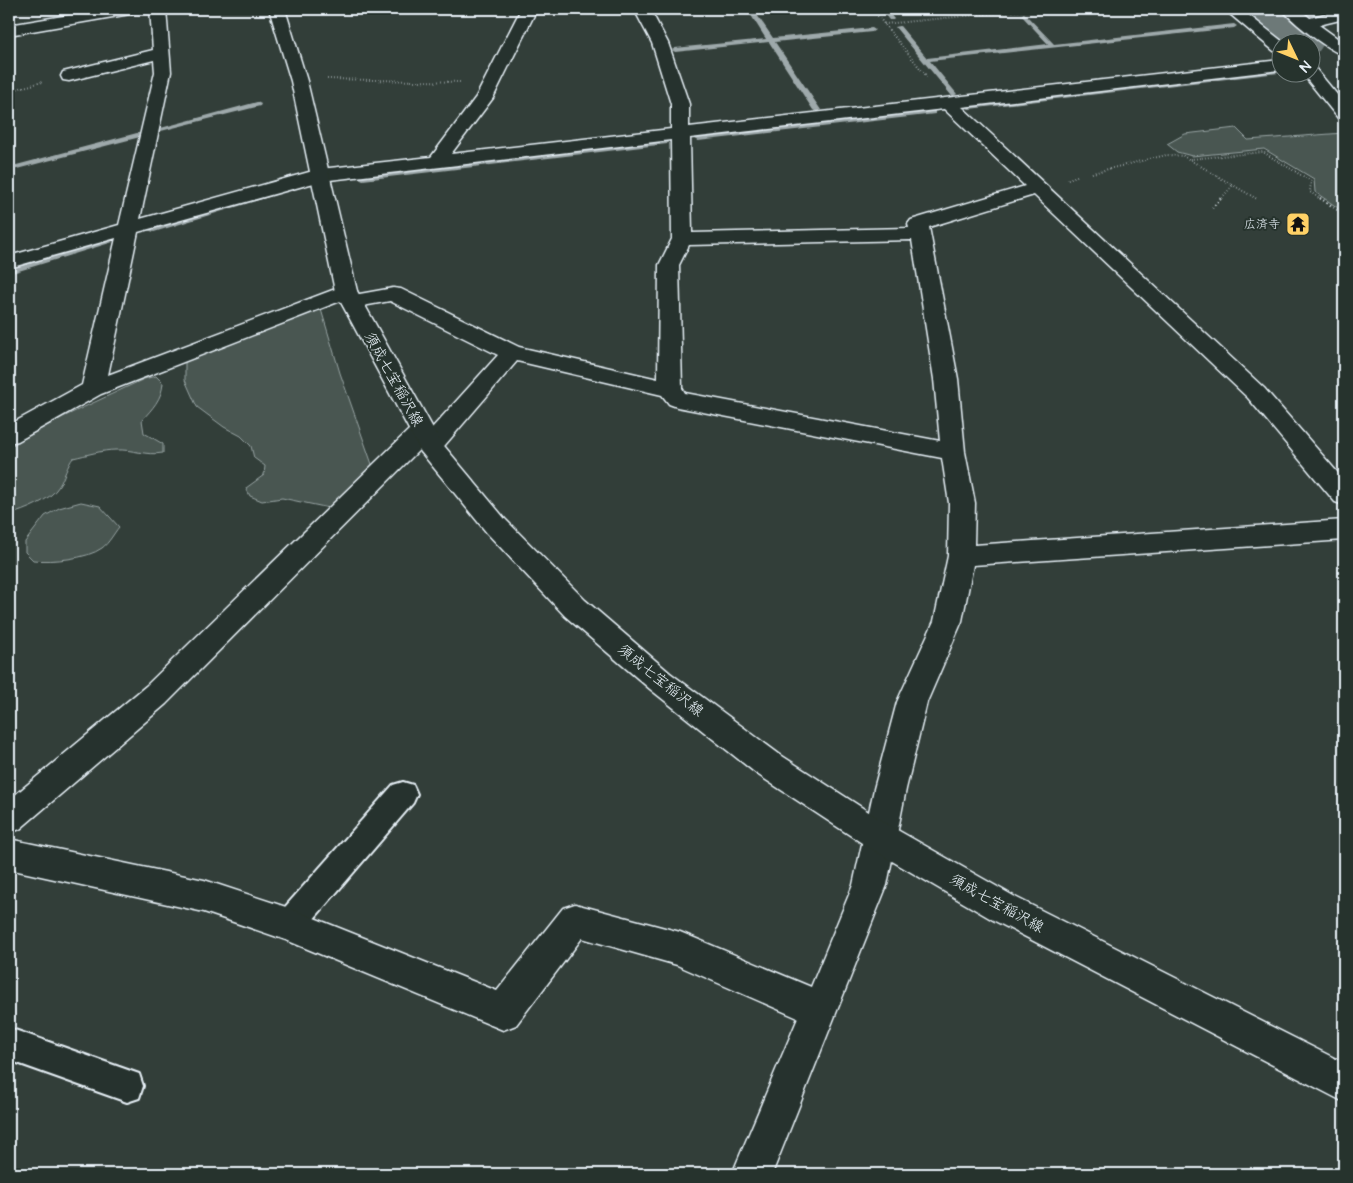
<svg xmlns="http://www.w3.org/2000/svg" width="1353" height="1183" font-family="'Architects Daughter','Klee One',sans-serif">
  <rect width="100%" height="100%" fill="#323e39"/>
  <filter id="ink" filterUnits="userSpaceOnUse"><feTurbulence type="fractalNoise" baseFrequency=".02" numOctaves="2"/><feDisplacementMap in="SourceGraphic" scale="10" xChannelSelector="R" yChannelSelector="G"/><feConvolveMatrix kernelMatrix="1 2 1 2 8 2 1 2 1" color-interpolation-filters="sRGB"/></filter>
  <g filter="url(#ink)">
    <!-- green -->
    <g fill="#495651" stroke="#98a4a4">
      <polygon points="1236,128 1248,140 1344,133 1344,212 1315,192 1314,179 1264,149 1192,156 1177,152 1167,144 1185,134"/>
      <polygon points="320,306 340,373 374,470 334,509 282,498 262,501 250,496 246,488 264,475 265,466 254,458 251,446 241,436 224,427 197,407 185,380 185,357"/>
      <path d="M156,376L163,383C162,399 152,409 142,420L144,433L163,444V453C145,456 133,449 116,450C102,450 87,455 73,458C68,464 64,478 59,486C50,501 25,510 9,515V447L63,417L144,379Z"/>
      <path d="M81,502L100,506L119,527C114,533 109,543 102,548C87,559 52,562 33,560L25,552V542L45,516L59,508Z"/>
    </g>
    <g fill="none" stroke-linecap="round" stroke-linejoin="round">
      <!-- stream -->
      <g fill="#9ea9ab" fill-rule="evenodd">
        <polygon points="747,9 753,9 773,38 872,28 875,30 872,32 775,42 821,110 817,112 813,110 769,42 675,52 672,50 675,48 766,39"/>
        <polygon points="880,9 886,9 894,19 893,20 889,20"/>
        <polygon points="1024,13 1054,44 1234,24 1237,26 1234,28 930,61 957,94 953,96 951,95 895,27 900,26 927,58 1048,44 1022,16 1021,15"/>
        <polygon points="1280,70 1280,72 1287,72 969,109 965,107 969,105"/>
        <polygon points="257,102 261,104 260,106 161,131 157,129"/>
        <polygon points="932,110 935,110 935,114 698,141 694,139 698,137"/>
        <polygon points="137,133 140,133 140,137 9,171 9,167"/>
        <polygon points="664,140 668,142 667,144 363,180 359,178 363,176"/>
        <polygon points="268,193 275,195 154,232 147,230"/>
        <polygon points="106,240 109,240 113,242 9,274 9,269"/>
      </g>
      <!-- river -->
      <polygon fill="#6d7978" fill-rule="evenodd" points="1241,9 1286,9 1319,33 1325,42 1319,51 1310,53 1310,42 1280,43 1247,17"/>
      <!-- service casing -->
      <g stroke="#e8f1f8" stroke-width="4">
        <g id="service">
          <polygon points="403,782 413,785 417,794 413,803 300,935 289,939 278,935 274,925 278,915 393,785"/>
          <polygon points="9,1028 139,1074 143,1086 139,1098 127,1102 9,1060"/>
        </g>
      </g>
      <!-- minor casing -->
      <g stroke="#e8f1f8" stroke-width="3">
        <g id="minor">
          <polygon points="105,9 138,9 135,12 130,14 9,35 9,25"/>
          <path d="M150,9H166L171,72L140,219L320,169L431,157L476,97L521,9H537L493,98L451,154L671,129V104L652,43L634,9H650L668,43L689,104V127L1280,60V70L962,107L1264,388L1344,480V505L1335,502L1248,398L1034,195L929,227L958,379L965,452L975,503L974,545L1344,520V540L973,565L962,621L927,702L906,789L887,885L772,1174H732L798,1018L677,965L582,938L516,1025L503,1030L286,940L204,912L9,869V839L204,880L289,908L497,991L563,908L575,904L680,932L811,987L853,885L874,789L897,702L934,621L948,556L949,503L942,458L677,407L669,404L662,395L517,361L439,452L430,454L421,452L420,449L166,704L20,829L9,833V800L146,686L413,426L422,424L432,428L498,355L390,301L352,308L344,307L341,302L343,300L101,394L18,441L9,443V425L82,385L116,238L9,268V256L119,225L155,72L154,60L69,81L63,80L61,76L63,72L153,50ZM944,109L1025,186L911,220L908,224L909,228L692,233L690,138ZM671,140L672,239L659,265L658,379L519,347L401,289L393,288L354,295L357,291L354,286L346,285L108,375L138,232L321,181ZM912,240L934,379L940,441L685,393L682,388L679,265L689,245Z"/>
          <polygon points="1224,9 1241,9 1283,42 1280,42 1280,53 1274,51"/>
          <path d="M1282,9H1299L1310,18L1344,9V19L1319,25L1344,43V55C1330,52 1291,21 1282,9Z"/>
          <polygon points="1310,67 1315,68 1344,103 1344,119 1338,118 1301,72 1310,72"/>
        </g>
      </g>
      <!-- secondary casing -->
      <g stroke="#e8f1f8" stroke-width="3">
        <polygon id="secondary" points="269,9 285,9 307,81 357,291 440,441 505,519 585,600 670,673 779,754 892,827 1017,898 1344,1063 1344,1102 993,920 868,847 757,774 650,689 565,616 487,533 421,452 335,291 291,81"/>
      </g>
      <!-- path-far1 -->
      <g stroke="#e8f1f8" stroke-width="2" stroke-dasharray="0.5 2.5" stroke-linecap="butt">
        <polyline points="872,9 928,78"/>
        <polyline points="884,24 1036,9"/>
        <polyline points="327,79 461,82"/>
        <polyline points="9,91 42,82"/>
        <polyline points="1190,159 1263,152 1311,181 1310,192 1322,200"/>
        <polyline points="1092,173 1166,155 1183,156 1257,199"/>
        <polyline points="1068,179 1077,176"/>
        <polyline points="1220,200 1233,185"/>
      </g>
      <!-- path -->
      <g stroke="#e8f1f8" stroke-width="2.5" stroke-dasharray="1 3" stroke-linecap="butt">
        <polyline points="1320,198 1344,214"/>
        <polyline points="1212,208 1221,198"/>
      </g>
      <!-- service -->
      <use href="#service" fill="#26332d" fill-rule="evenodd"/>
      <!-- minor -->
      <use href="#minor" fill="#26332d" fill-rule="evenodd"/>
      <!-- secondary -->
      <use href="#secondary" fill="#26332d" fill-rule="evenodd"/>
    </g>
  </g>
  <!-- icons -->
  <defs>
    <g id="temple-square" transform="scale(1.25)"><rect x="-9" y="-9" width="18" height="18" rx="4" fill="#ffd166" stroke="#26332d"/><path d="M0-6L5-2H3V0L6.5 2.5H4V6H1.5V3h-3V6H-4V2.5H-6.5L-3 0V-2H-5Z" fill="#111"/></g>
  </defs>
  <g fill-rule="evenodd">
    <use href="#temple-square" x="1298" y="224"/>
  </g>
  <g text-anchor="middle" stroke-width="4" stroke-linejoin="round" paint-order="stroke">
    <!-- far-poi labels -->
    <g font-size="12" fill="#e8f1f8" stroke="#26332d" text-anchor="end">
      <text x="1280" y="228">広済寺</text>
    </g>
    <!-- street labels -->
    <g font-size="15" fill="#e8f1f8" stroke="#26332d">
      <text transform="translate(394 379) rotate(61)" y="5">須成七宝稲沢線</text>
      <text transform="translate(661 680) rotate(39)" y="5">須成七宝稲沢線</text>
      <text transform="translate(997 903) rotate(29)" y="5">須成七宝稲沢線</text>
    </g>
  </g>
  <!-- margin -->
  <rect width="1353" height="1183" fill="none" stroke="#26332d" stroke-width="30"/>
  <rect x="15" y="15" width="1323" height="1153" fill="none" stroke="#e8f1f8" stroke-width="2" filter="url(#ink)"/>
  <!-- north arrow -->
  <g transform="translate(1296 58) rotate(133)"><circle r="24" fill="#26332d" stroke="#747f7e"/>
  <path d="M0-4L9 19L0 12L-9 19Z" fill="#ffd166"/>
  <text y="-8" font-size="14" font-weight="bold" text-anchor="middle" fill="#e8f1f8">N</text>
  </g>
</svg>
